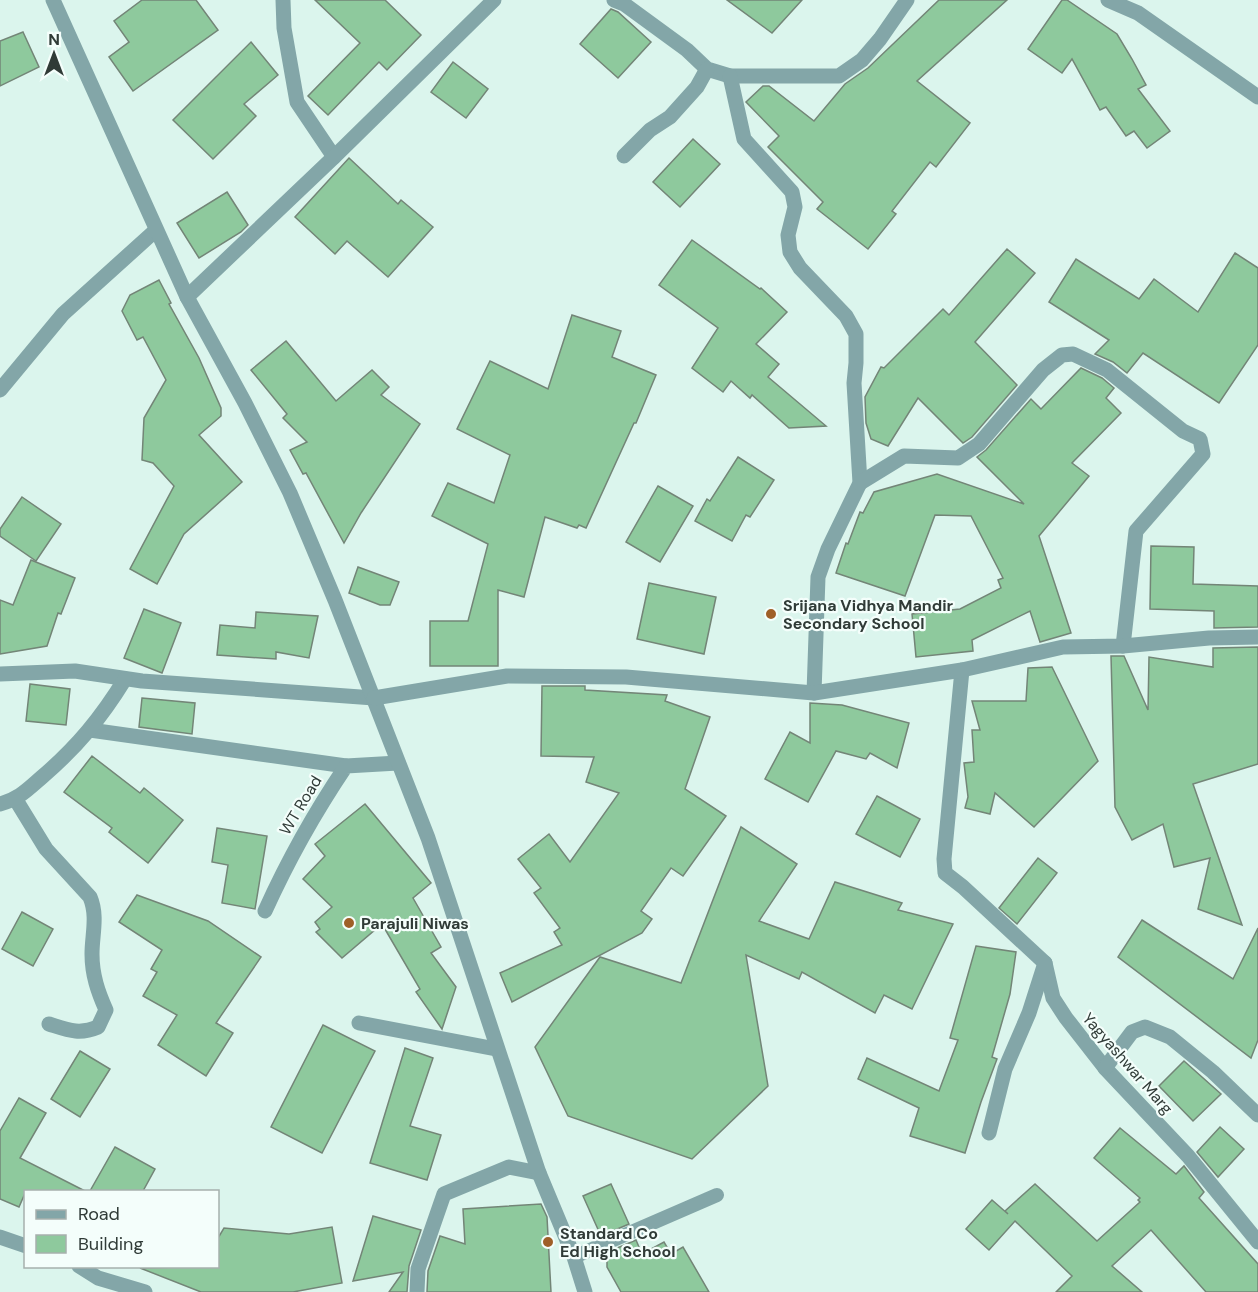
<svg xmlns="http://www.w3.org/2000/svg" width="1258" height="1292" font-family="'DM Sans',sans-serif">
  <rect width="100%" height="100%" fill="#dbf5ed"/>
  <!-- building -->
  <g fill="#8ec99d" stroke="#738577" stroke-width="1.5">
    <polygon points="142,0 196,0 218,30 133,91 109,57 129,42 114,21"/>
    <polygon points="315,0 385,0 421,35 387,70 379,62 328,115 308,96 360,43"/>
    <polygon points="727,0 802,0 772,33"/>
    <polygon points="939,0 1007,0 917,81 970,123 936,167 930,162 892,211 896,214 868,249 817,209 823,202 768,147 779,136 746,102 763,86 769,86 814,121 845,84 868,68"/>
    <polygon points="1062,0 1067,0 1117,34 1132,59 1146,85 1138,89 1170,131 1147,148 1134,131 1126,136 1106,107 1100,110 1072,59 1062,73 1028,49"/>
    <polygon points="611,9 618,12 651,42 618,78 580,44"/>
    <polygon points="23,32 39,67 0,86 0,41"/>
    <polygon points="251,42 278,75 244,104 256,116 213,159 173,120"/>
    <polygon points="453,62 488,89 466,118 431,92"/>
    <polygon points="693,139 720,164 680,207 653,182"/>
    <polygon points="349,158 398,204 401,200 433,227 388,277 347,241 335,254 295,217"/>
    <polygon points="227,192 248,225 241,232 199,258 177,223"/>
    <polygon points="692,240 760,289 761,288 787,312 756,344 779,364 768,377 826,426 789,428 752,395 750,398 731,381 723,392 692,368 718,328 659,285"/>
    <polygon points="1007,249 1035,273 975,342 1017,385 972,437 963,443 918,398 888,446 871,439 866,423 865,397 881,367 884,368 943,309 949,315"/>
    <polygon points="1235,253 1258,268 1258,345 1219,403 1143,353 1127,373 1113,362 1095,354 1109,340 1049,302 1076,259 1139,299 1154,279 1198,312"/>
    <polygon points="159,280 171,303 169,304 199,358 221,408 221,416 199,435 242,482 184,534 157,584 130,569 174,486 153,463 142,460 144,418 166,380 143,337 137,340 122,311 130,295"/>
    <polygon points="572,315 621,331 612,357 656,375 636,423 634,423 586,528 579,525 577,528 545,517 524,597 498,590 498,666 430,666 430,621 468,621 488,544 432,516 448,483 494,503 510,455 457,429 490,361 548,389"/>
    <polygon points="286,341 336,401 372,370 389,387 381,395 420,424 361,513 344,543 306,473 303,474 290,450 307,442 283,418 287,414 251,370"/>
    <polygon points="1081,368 1102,378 1114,388 1106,398 1121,413 1072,463 1089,476 1039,536 1071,633 1040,642 1030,611 972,640 973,651 916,657 912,614 960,609 1001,588 998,580 1003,578 971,516 935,515 905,596 836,573 846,543 848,544 860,512 863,513 874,492 937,474 1024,504 977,457 986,450 1031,399 1041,409"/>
    <polygon points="738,457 774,480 750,517 746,515 732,541 695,521 707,499 710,501"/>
    <polygon points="658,486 693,506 660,562 626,542"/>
    <polygon points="22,497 61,524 36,561 0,536 0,529"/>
    <polygon points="1151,546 1194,547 1193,584 1258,586 1258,627 1214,628 1214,611 1150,609"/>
    <polygon points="31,560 75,578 61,614 58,613 47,646 0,654 0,600 13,605"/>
    <polygon points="358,567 399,582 390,605 380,605 349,593"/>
    <polygon points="649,583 716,597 704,654 637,639"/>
    <polygon points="144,609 181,623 162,673 124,658"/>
    <polygon points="256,612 318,616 309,658 276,652 276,659 217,655 220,625 255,628"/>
    <polygon points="1258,647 1258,764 1193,784 1242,925 1198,909 1210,858 1174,867 1163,824 1132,840 1115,807 1111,656 1124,656 1148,710 1149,657 1213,667 1213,648"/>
    <polygon points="1052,667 1098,761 1034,827 995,793 990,814 965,808 968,797 964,763 974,762 972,730 980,730 972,701 1026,701 1028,668"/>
    <polygon points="30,684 70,689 66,725 26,721"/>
    <polygon points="542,686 585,686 585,690 667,695 665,701 710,717 685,789 726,816 683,876 671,868 641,911 652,919 642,933 512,1002 500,973 562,945 554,932 560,928 534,893 541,888 518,859 549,834 570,862 619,793 586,782 594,757 541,756"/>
    <polygon points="142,698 195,703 192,734 139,727"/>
    <polygon points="810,703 842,705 909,723 897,768 870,753 866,759 836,751 808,802 765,779 790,732 810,743"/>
    <polygon points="92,756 140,793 144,788 183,820 148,863 109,832 112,828 64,792"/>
    <polygon points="877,796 920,819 900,857 856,834"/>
    <polygon points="365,804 431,883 413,898 441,947 431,953 456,987 442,1029 416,992 420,989 382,924 342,958 316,932 320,929 315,922 332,907 303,879 325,856 315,844"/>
    <polygon points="741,827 797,864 759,921 809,939 835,882 902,903 898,910 953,924 912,1009 884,995 875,1013 802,972 799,979 746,955 768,1086 692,1159 568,1116 535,1047 600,957 681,983"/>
    <polygon points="217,828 267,836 255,909 222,903 228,865 212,862"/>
    <polygon points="1038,858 1057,873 1017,924 999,908"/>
    <polygon points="137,895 208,921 261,957 216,1023 233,1033 206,1076 158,1045 177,1015 143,996 157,972 151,969 162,950 119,922"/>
    <polygon points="22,912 53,929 33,966 2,949"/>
    <polygon points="1142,920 1233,979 1258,928 1258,1040 1251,1058 1118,957"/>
    <polygon points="976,946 1016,952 1010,994 992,1057 997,1059 981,1102 965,1153 910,1136 919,1108 858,1079 867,1058 939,1091 958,1040 950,1038"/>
    <polygon points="323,1025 375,1051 322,1153 271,1127"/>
    <polygon points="405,1048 433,1058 410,1126 441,1135 427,1180 370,1163"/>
    <polygon points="80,1051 110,1069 80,1117 51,1099"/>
    <polygon points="1184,1061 1221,1094 1193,1121 1159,1086"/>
    <polygon points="19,1098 46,1113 20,1158 85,1191 26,1191 19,1207 0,1199 0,1131"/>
    <polygon points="1220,1127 1244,1149 1218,1177 1197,1152"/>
    <polygon points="1120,1128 1176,1174 1184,1166 1204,1192 1199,1198 1258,1264 1258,1292 1206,1292 1151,1230 1112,1266 1142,1292 1056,1292 1072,1276 1015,1221 989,1250 966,1229 992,1200 1008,1214 1005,1211 1035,1184 1097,1241 1140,1202 1138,1200 1140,1198 1094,1158"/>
    <polygon points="115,1147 155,1169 143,1191 90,1191"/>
    <polygon points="611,1184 629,1224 601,1236 583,1196"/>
    <polygon points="541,1204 547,1217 551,1292 427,1292 428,1271 440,1236 465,1244 463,1209"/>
    <polygon points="373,1216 421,1230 409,1266 407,1292 389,1292 403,1272 353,1281"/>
    <polygon points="332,1227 342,1283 293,1292 201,1292 140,1268 218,1266 218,1238 224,1228 289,1234"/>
    <polygon points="636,1240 642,1254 664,1242 671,1254 683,1247 709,1292 621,1292 607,1267 607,1257 610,1256 608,1252"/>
  </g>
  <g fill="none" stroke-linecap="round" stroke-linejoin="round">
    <!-- service -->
    <polyline stroke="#83a6a8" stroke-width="14" points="574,1257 717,1195"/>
    <!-- minor -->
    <g stroke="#83a6a8" stroke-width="15">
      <polyline points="283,0 284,28 297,102 334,157"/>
      <polyline points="614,0 624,4 687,50 707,69 730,76 839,76 862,60 880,39 907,0"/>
      <polyline points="1108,0 1138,13 1258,97"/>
      <polyline points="730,76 744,139 792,192 795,207 788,235 790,252 800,268 846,316 856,334 856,363 854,383 860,483 828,549 818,577 814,693"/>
      <polyline points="624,156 650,130 670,117 697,87 707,69"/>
      <polyline points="187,297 334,157 494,0"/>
      <polyline points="0,390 63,314 156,230"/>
      <polyline points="860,483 904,456 958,458 979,444 1043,370 1062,355 1073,354 1107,370 1183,431 1200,439 1203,454 1136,531 1123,646"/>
      <polyline points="962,670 944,859 945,873 963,887 1045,963 1053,998 1066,1018 1105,1068 1188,1156 1258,1242"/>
      <polyline points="0,674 75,671 142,681 374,698"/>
      <polyline points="90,730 346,766"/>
      <path d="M16,800L46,849L90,897C98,916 92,935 92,954C92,975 98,992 106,1010L98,1027C79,1035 68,1030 49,1024"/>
      <path d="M0,804C19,799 27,790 42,777C77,747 101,718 125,679"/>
      <path d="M265,911C288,860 315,812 346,766L398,763"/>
      <polyline points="359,1023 496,1049"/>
      <polyline points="1105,1068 1132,1032 1145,1027 1170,1037 1213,1072 1258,1115"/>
      <polyline points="989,1133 1005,1069 1029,1013 1045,963"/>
      <polyline points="0,1237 26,1246"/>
      <polyline points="79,1266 98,1278 145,1292"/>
      <polyline points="417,1292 418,1269 444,1194 509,1167 539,1173"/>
    </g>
    <!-- tertiary -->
    <g stroke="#83a6a8" stroke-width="15">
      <polyline points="53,0 187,297 245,403 290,493 335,600 428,838 539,1173 574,1257 585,1292"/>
      <polyline points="374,698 507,676 626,677 814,693 962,670 1063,647 1123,646 1209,638 1258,637"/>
    </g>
  </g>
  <!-- markers -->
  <g fill="#9f5f28" stroke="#f4fefb" stroke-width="2">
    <circle cx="771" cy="614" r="6"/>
    <circle cx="349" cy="923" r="6"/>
    <circle cx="548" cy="1242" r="6"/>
  </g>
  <g text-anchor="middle" stroke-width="4.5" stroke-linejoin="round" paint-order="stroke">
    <!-- poi labels -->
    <g font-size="16" font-weight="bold" fill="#303b37" stroke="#f4fefb" text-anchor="start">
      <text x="783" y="611">Srijana Vidhya Mandir<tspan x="783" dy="18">Secondary School</tspan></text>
      <text x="361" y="929">Parajuli Niwas</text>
      <text x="560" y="1239">Standard Co<tspan x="560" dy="18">Ed High School</tspan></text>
    </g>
    <!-- street labels -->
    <g font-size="16" fill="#303b37" stroke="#f4fefb">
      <text transform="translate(300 805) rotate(-59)" y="6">WT Road</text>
      <text transform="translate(1128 1063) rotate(49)" y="6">Yagyashwar Marg</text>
    </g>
  </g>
  <!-- legend -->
  <rect x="24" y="1190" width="195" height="78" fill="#f4fefb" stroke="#a6b0ad" stroke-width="1.5"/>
  <rect x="36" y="1210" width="30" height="9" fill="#83a6a8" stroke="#a6b0ad" stroke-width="1.5"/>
  <text x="78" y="1220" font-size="18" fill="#303b37">Road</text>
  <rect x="36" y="1235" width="30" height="18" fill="#8ec99d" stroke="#a6b0ad" stroke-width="1.5"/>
  <text x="78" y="1250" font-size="18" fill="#303b37">Building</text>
  <!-- north arrow -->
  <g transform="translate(54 54)" stroke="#f4fefb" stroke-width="4.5" paint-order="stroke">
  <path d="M0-4.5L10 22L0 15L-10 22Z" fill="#303b37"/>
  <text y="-9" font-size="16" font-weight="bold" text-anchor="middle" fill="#303b37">N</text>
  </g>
</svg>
